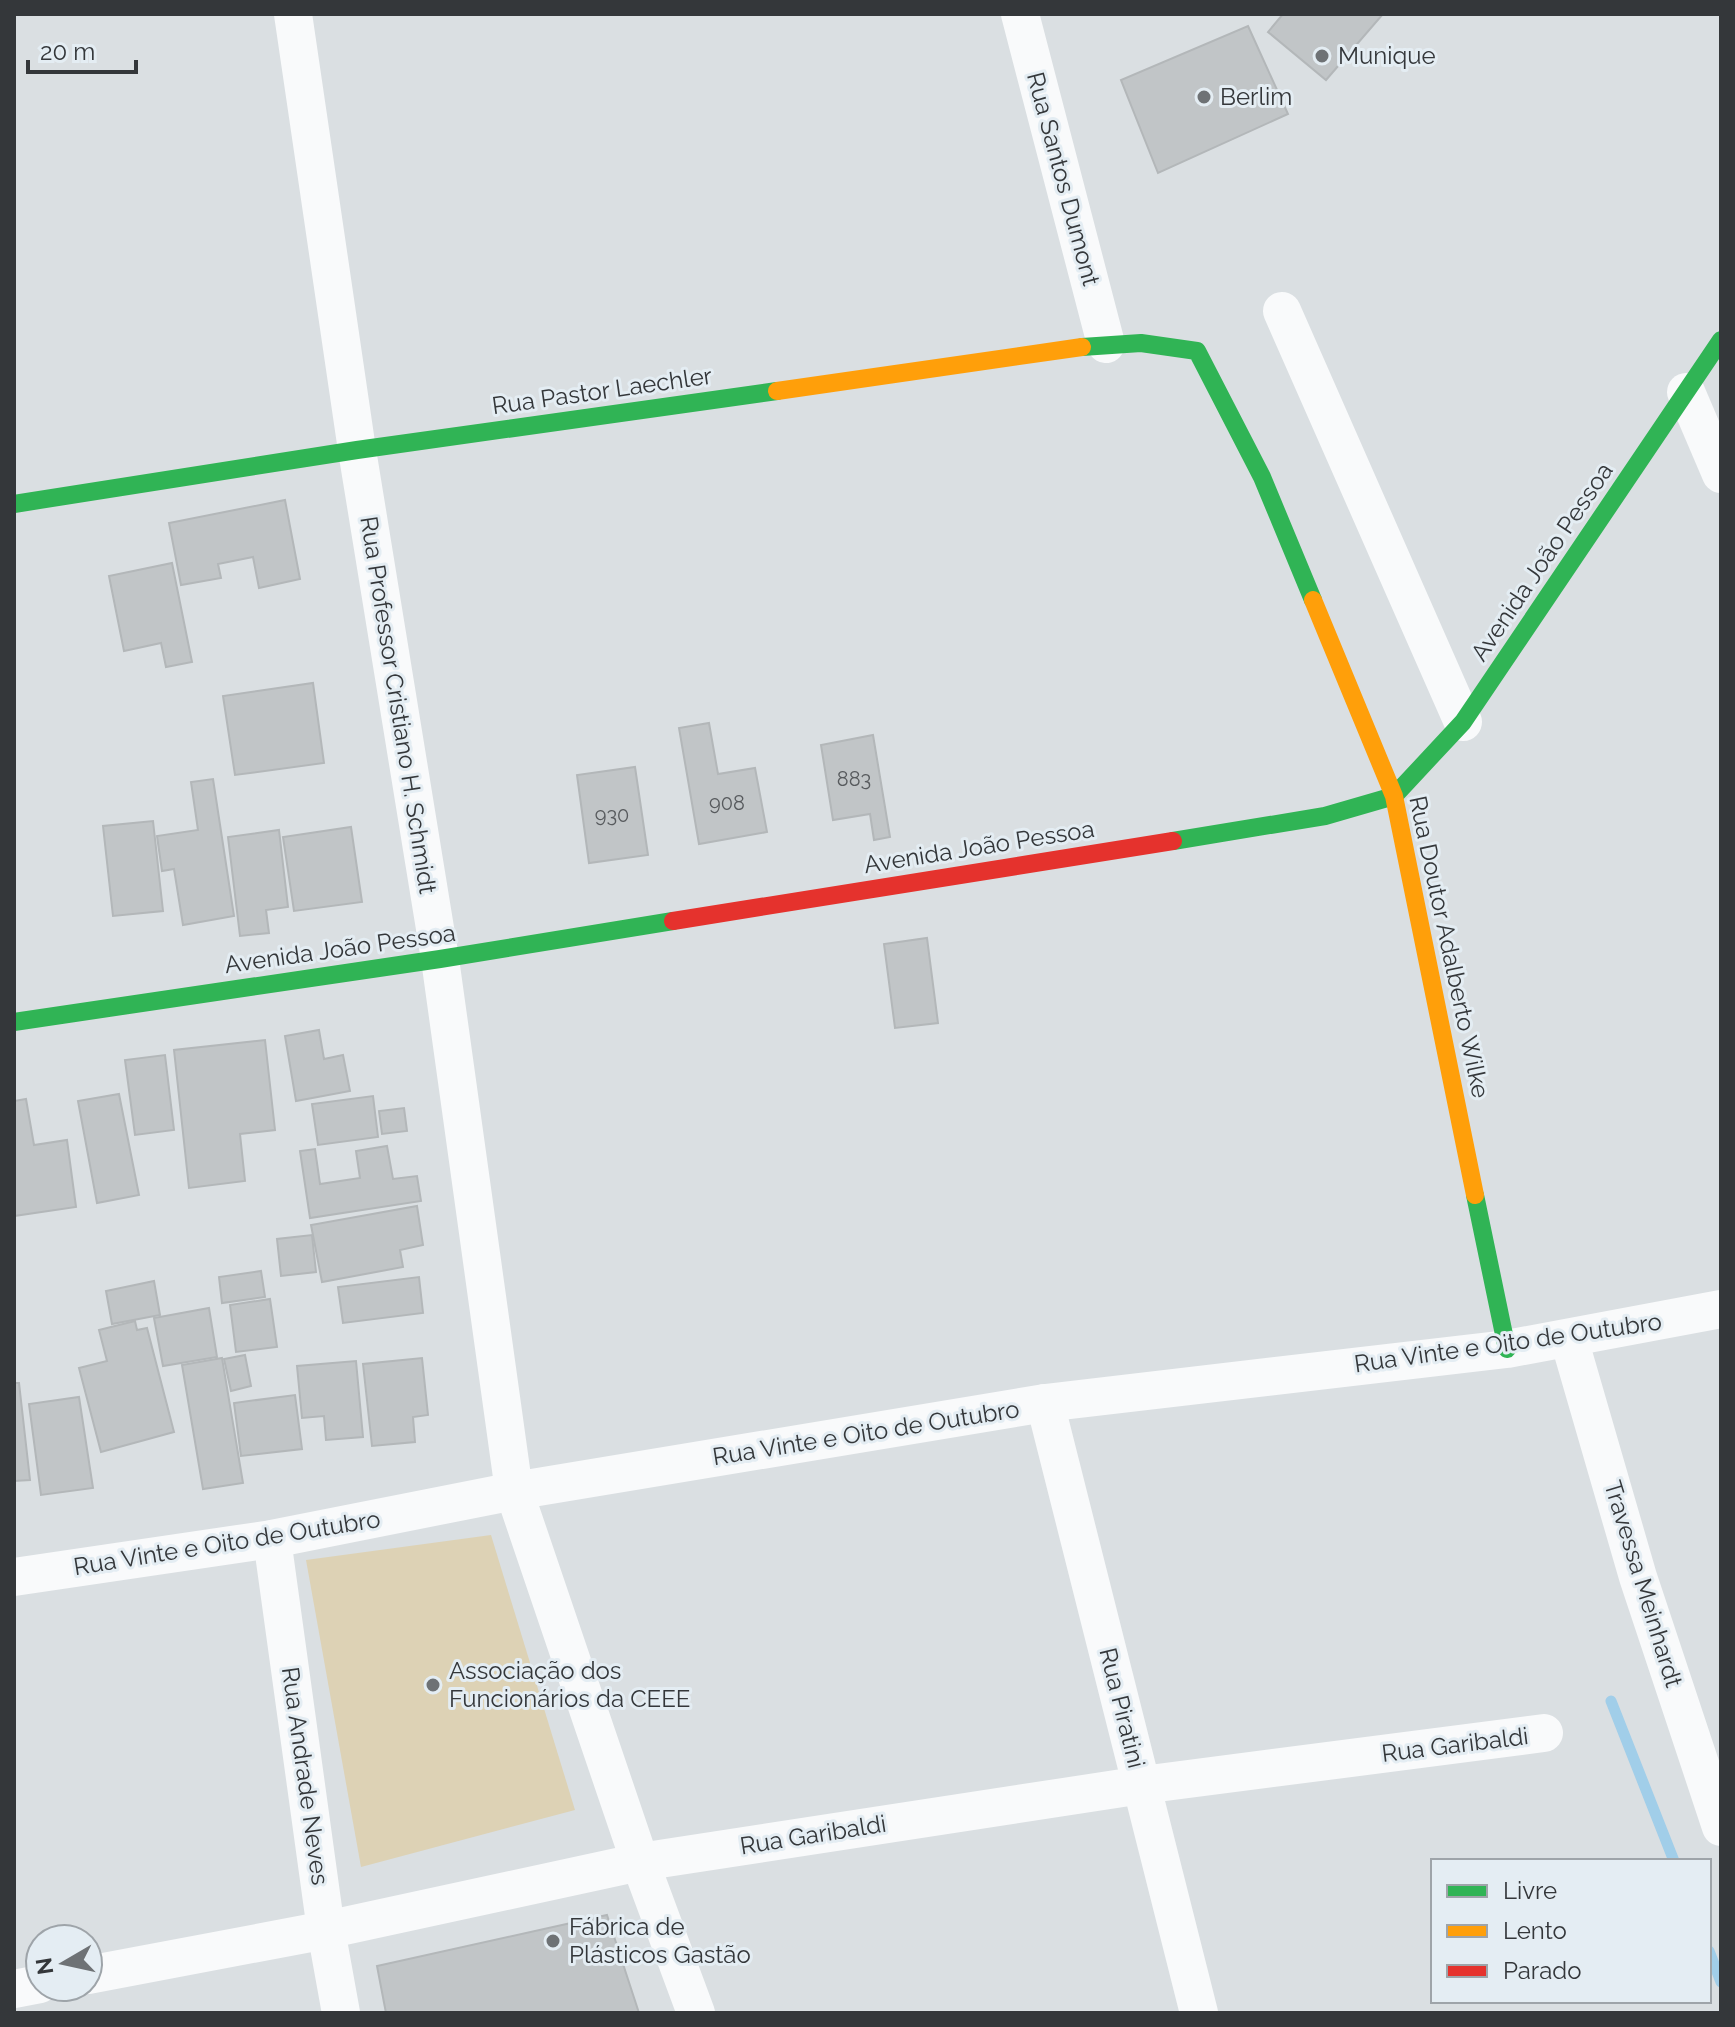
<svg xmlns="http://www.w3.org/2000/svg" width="1735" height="2027" font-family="Raleway,sans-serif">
  <rect width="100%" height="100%" fill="#dadfe2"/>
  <!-- green -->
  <polygon fill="#ddd2b5" points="491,1535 575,1810 361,1867 306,1560"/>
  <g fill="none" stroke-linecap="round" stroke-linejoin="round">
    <!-- stream -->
    <g stroke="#a1cee9" stroke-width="11">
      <polyline points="1611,1701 1674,1861"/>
      <polyline points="1709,1951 1721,1982"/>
    </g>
  </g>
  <!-- building -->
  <g fill="#c1c5c7" stroke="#b3b7b9" stroke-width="2">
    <polygon points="1283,14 1383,14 1326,80 1268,32"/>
    <polygon points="1248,26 1288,114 1158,173 1121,80"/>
    <polygon points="285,500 300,579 259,588 253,557 218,564 221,578 181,585 169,523"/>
    <polygon points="172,563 192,662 166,667 161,643 124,651 109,576"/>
    <polygon points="313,683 324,763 235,775 223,696"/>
    <polygon points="709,723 718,774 755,768 767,832 699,844 679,728"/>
    <polygon points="873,735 890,837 874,840 870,814 833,820 821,745"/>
    <polygon points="635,767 648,855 589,863 577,775"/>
    <polygon points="213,779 234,916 183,925 174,869 162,871 157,836 198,830 191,782"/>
    <polygon points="153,821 163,911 113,916 103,826"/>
    <polygon points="351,827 362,902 294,911 283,837"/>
    <polygon points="279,830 288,907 266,910 269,933 240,936 228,837"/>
    <polygon points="927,938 938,1023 895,1028 884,944"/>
    <polygon points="319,1030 324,1059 343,1055 350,1091 296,1101 285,1036"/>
    <polygon points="265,1040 275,1130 240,1134 245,1181 189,1188 174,1050"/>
    <polygon points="165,1055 174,1130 135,1135 125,1060"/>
    <polygon points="119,1094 139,1195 97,1203 78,1101"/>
    <polygon points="373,1096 378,1137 318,1145 312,1104"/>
    <polygon points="26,1099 34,1145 67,1140 76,1207 14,1216 14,1101"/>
    <polygon points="404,1108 407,1131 382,1134 379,1111"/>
    <polygon points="387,1146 393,1179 417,1176 421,1201 310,1218 300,1151 315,1149 320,1184 360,1178 356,1151"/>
    <polygon points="417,1206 423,1245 400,1250 403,1267 322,1282 311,1225"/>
    <polygon points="312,1235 316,1272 281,1276 277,1239"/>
    <polygon points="261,1271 265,1297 222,1303 219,1277"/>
    <polygon points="419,1277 423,1313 343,1323 338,1287"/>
    <polygon points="154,1281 160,1315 112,1324 106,1291"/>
    <polygon points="270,1299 277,1347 236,1352 230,1305"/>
    <polygon points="209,1308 217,1357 163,1366 154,1318"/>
    <polygon points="135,1321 137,1330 147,1328 174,1432 101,1452 79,1368 107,1361 99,1330"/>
    <polygon points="245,1355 251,1386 231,1391 224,1359"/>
    <polygon points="222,1358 243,1483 203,1489 182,1365"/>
    <polygon points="422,1358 428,1415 413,1417 415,1442 372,1446 363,1364"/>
    <polygon points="356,1361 363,1437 326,1440 324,1416 302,1418 297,1366"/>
    <polygon points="14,1383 19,1383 30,1480 14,1481"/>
    <polygon points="295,1395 302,1449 241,1456 234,1403"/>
    <polygon points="79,1397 93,1488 41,1495 29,1404"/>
    <polygon points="607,1915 639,2013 386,2013 377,1966"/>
  </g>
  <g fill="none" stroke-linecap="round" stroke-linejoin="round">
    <!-- street -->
    <g stroke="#f9fafb" stroke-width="38">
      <polyline points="293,14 357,450 440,959 514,1491 640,1862 696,2013"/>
      <polyline points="1020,14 1106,344"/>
      <polyline points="1282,311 1463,722"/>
      <polyline points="1686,392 1721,474"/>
      <polyline points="1569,1339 1638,1577 1721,1827"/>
      <polyline points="1045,1403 1199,2013"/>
      <polyline points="272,1539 326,1930 341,2013"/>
      <polyline points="14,1577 272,1539 514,1491 1045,1403 1507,1349 1721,1309"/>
      <polyline points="88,1975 326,1930 640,1862 1142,1785 1544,1733"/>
      <polyline points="14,1989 40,1984"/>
    </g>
    <!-- fast -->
    <g stroke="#30b455" stroke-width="18">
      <polyline points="1082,347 1141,343 1197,351 1262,477 1313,600"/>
      <polyline points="14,504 357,450 777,391"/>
      <polyline points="1173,841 1325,816 1394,796 1463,722 1721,340"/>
      <polyline points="14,1022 440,959 673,921"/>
      <polyline points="1475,1195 1507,1349"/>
    </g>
    <!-- slow -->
    <g stroke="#ff9f0a" stroke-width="18">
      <polyline points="777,391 1082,347"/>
      <polyline points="1313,600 1394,796 1475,1195"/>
    </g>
    <!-- jam -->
    <polyline stroke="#e5322d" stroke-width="18" points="673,921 1173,841"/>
  </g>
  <!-- markers -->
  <g fill="#6e7275" stroke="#e4edf3" stroke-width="3">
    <circle cx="1322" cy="56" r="8"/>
    <circle cx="1204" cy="97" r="8"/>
    <circle cx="433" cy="1685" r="8"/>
    <circle cx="553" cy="1941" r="8"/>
  </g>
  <g text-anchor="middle" stroke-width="6" stroke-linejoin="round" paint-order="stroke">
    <!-- number labels -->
    <g font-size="20" fill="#575a5d">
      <text x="854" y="786">883</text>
      <text x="727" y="810">908</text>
      <text x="612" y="822">930</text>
    </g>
    <!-- poi labels -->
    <g font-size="24" fill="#34373a" stroke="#e4edf3" text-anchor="start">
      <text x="1338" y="64">Munique</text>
      <text x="1220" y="105">Berlim</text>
      <text x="449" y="1679">Associação dos<tspan x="449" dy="28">Funcionários da CEEE</tspan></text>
      <text x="569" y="1935">Fábrica de<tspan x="569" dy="28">Plásticos Gastão</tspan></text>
    </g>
    <!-- street labels -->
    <g font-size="24" fill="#34373a" stroke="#e4edf3">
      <text transform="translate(1063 179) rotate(75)" y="8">Rua Santos Dumont</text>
      <text transform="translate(602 391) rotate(-8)" y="8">Rua Pastor Laechler</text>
      <text transform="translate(1542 562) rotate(-56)" y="8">Avenida João Pessoa</text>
      <text transform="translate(398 705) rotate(81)" y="8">Rua Professor Cristiano H. Schmidt</text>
      <text transform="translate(979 847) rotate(-9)" y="8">Avenida João Pessoa</text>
      <text transform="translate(1449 947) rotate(78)" y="8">Rua Doutor Adalberto Wilke</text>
      <text transform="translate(340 949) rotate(-8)" y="8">Avenida João Pessoa</text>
      <text transform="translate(1508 1343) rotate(-8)" y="8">Rua Vinte e Oito de Outubro</text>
      <text transform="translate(866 1433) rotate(-9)" y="8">Rua Vinte e Oito de Outubro</text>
      <text transform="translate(227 1543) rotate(-9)" y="8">Rua Vinte e Oito de Outubro</text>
      <text transform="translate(1643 1584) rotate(73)" y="8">Travessa Meinhardt</text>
      <text transform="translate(1122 1708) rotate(76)" y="8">Rua Piratini</text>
      <text transform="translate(1455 1745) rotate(-7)" y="8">Rua Garibaldi</text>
      <text transform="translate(305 1776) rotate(82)" y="8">Rua Andrade Neves</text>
      <text transform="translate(813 1835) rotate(-9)" y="8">Rua Garibaldi</text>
    </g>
  </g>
  <!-- border -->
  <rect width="1735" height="2027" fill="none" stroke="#34373a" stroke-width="32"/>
  <!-- legend -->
  <rect x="1431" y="1859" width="280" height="144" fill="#e4edf3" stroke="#9ea4a9" stroke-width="2"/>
  <rect x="1447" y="1885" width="40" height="12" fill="#30b455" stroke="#9ea4a9" stroke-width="2"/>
  <text x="1503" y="1899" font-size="24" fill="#34373a">Livre</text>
  <rect x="1447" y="1925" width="40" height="12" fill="#ff9f0a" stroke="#9ea4a9" stroke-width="2"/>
  <text x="1503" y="1939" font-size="24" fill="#34373a">Lento</text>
  <rect x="1447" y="1965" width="40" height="12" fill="#e5322d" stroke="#9ea4a9" stroke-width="2"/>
  <text x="1503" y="1979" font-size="24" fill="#34373a">Parado</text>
  <!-- north arrow -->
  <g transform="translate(64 1963) rotate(261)"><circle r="38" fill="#e4edf3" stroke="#9ea4a9" stroke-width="2"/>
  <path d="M0-6L14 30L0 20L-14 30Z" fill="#6e7275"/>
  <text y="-12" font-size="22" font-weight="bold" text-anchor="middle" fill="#34373a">N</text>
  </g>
  <!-- scale -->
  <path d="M28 60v12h108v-12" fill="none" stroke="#34373a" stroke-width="4"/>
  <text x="40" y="60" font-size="24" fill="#34373a" stroke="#e4edf3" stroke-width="6" paint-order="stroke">20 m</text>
</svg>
